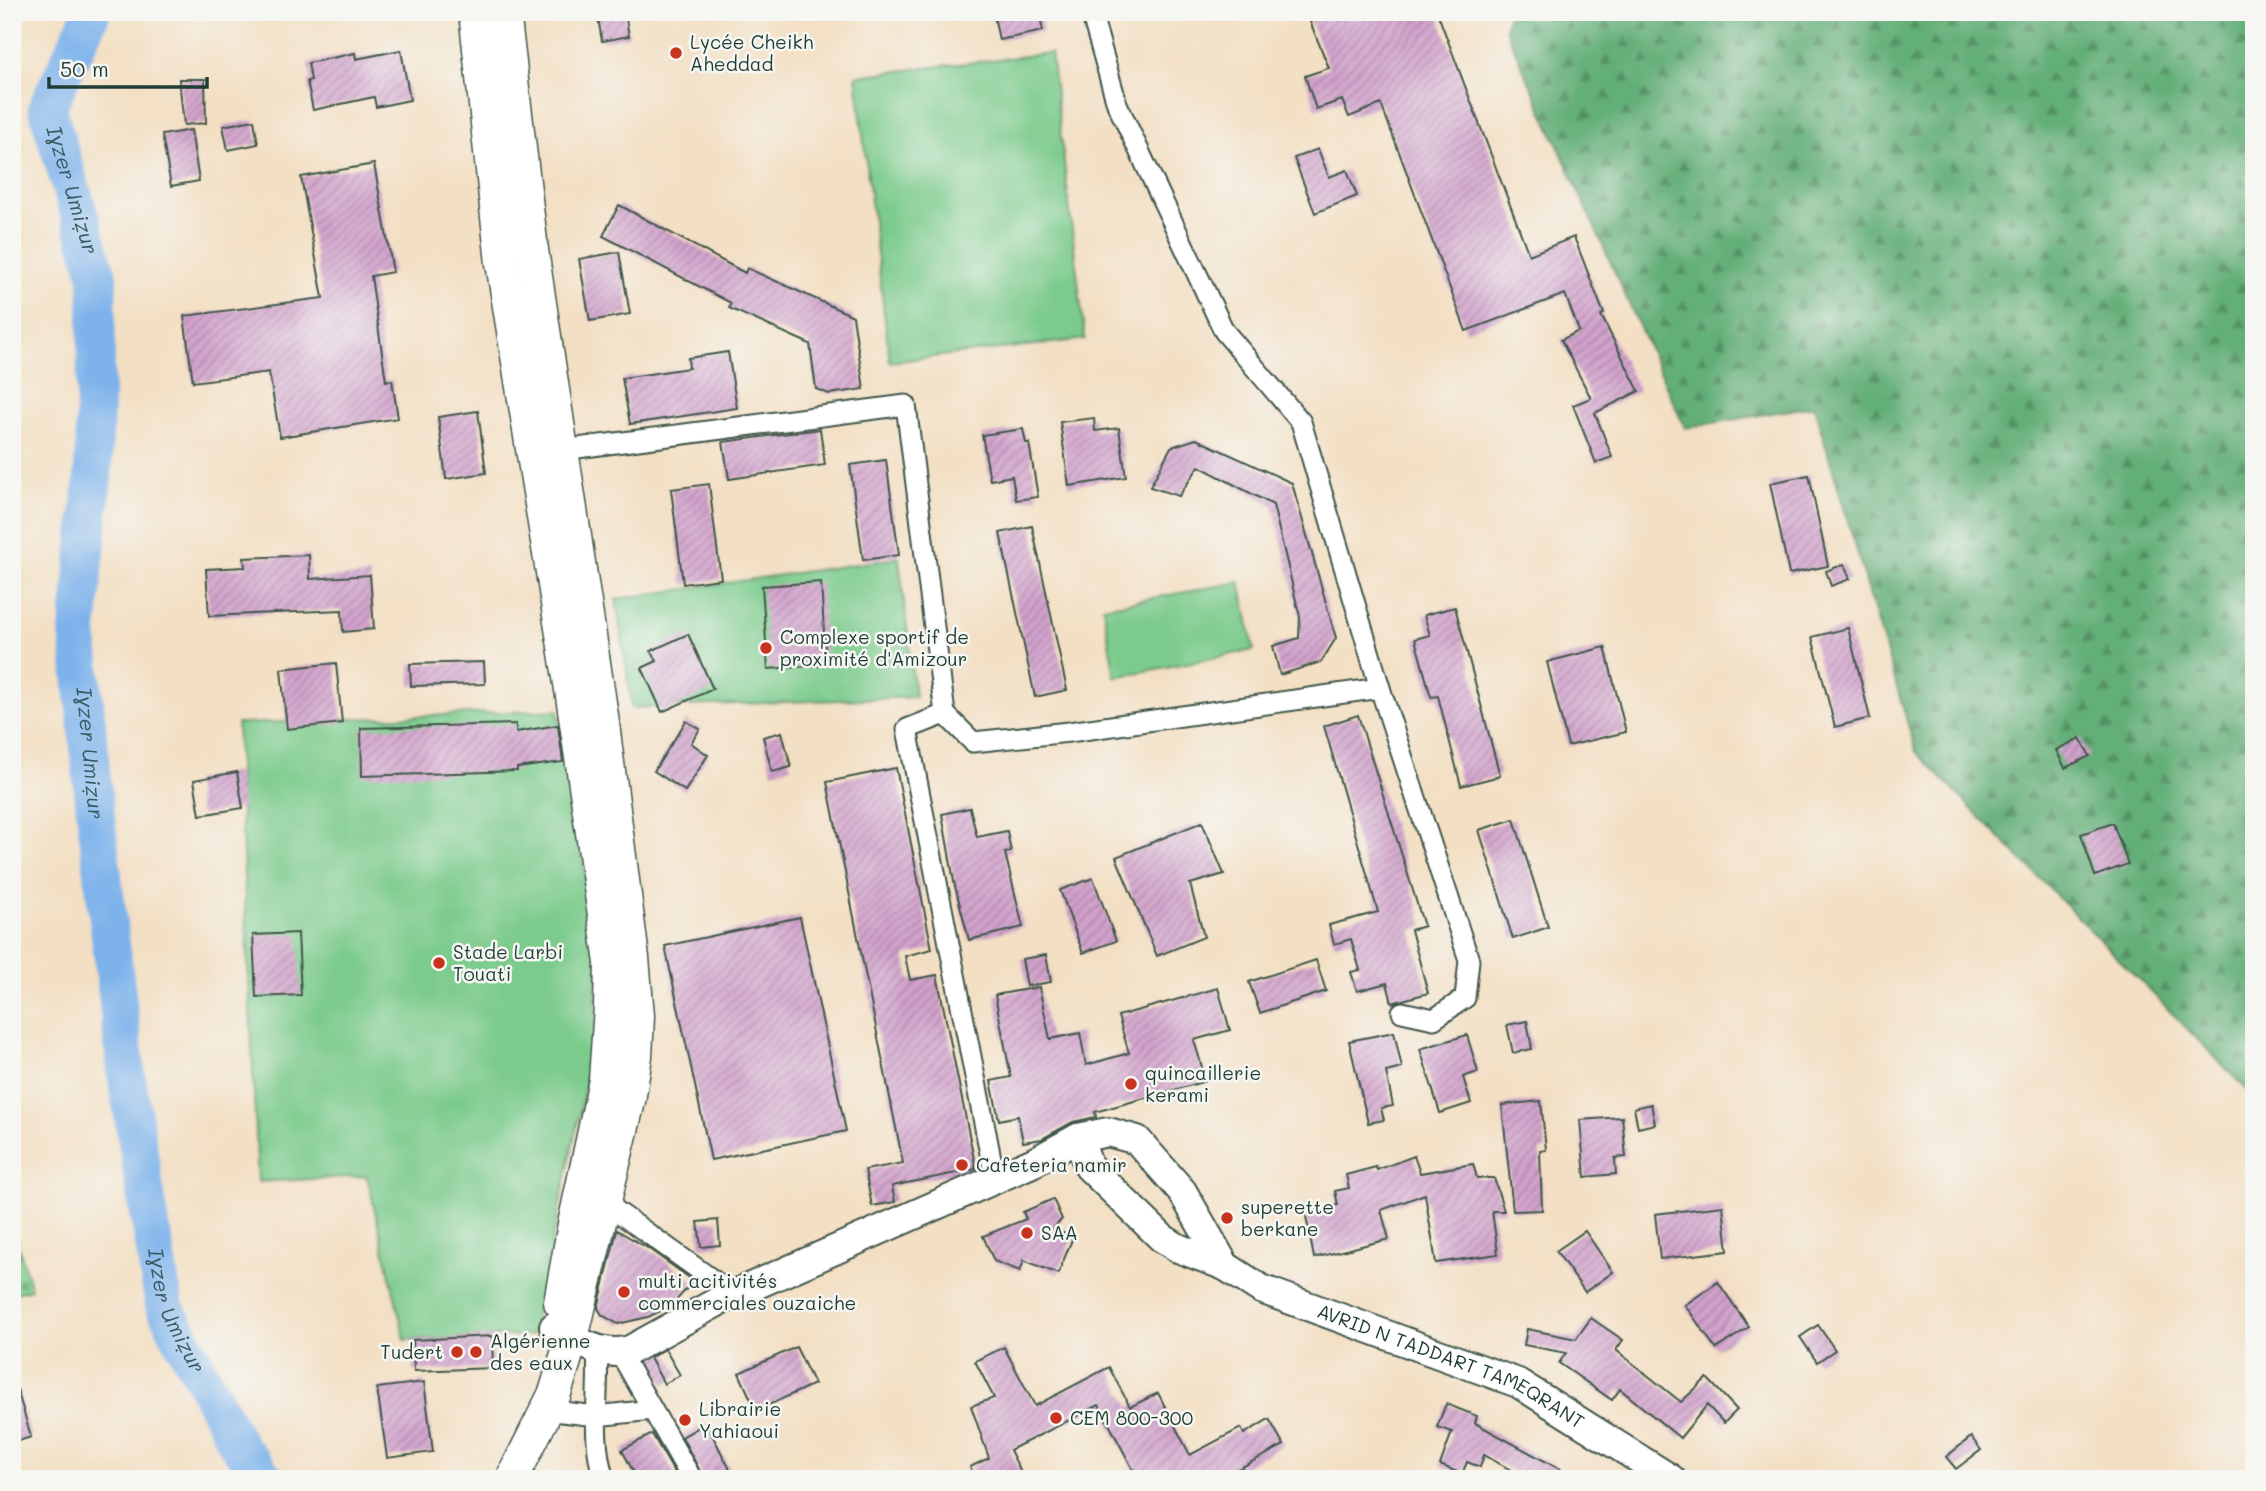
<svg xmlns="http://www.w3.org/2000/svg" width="2266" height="1491" font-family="Mali,sans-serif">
  <defs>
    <pattern id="forest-firs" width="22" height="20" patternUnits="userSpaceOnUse" patternTransform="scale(1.75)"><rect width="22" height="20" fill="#64af78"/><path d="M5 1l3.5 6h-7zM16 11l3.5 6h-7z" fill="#529063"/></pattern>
    <pattern id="cemetery-stones" width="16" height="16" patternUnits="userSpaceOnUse" patternTransform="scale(1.75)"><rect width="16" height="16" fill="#7bcb8c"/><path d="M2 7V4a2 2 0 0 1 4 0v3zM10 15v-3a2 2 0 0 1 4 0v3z" fill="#64a673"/></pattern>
    <pattern id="building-hatch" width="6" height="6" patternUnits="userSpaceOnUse" patternTransform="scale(1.75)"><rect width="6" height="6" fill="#d2a2cc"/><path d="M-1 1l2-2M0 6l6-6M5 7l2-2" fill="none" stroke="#aa85a6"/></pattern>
  </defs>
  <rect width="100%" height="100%" fill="#f6f6f2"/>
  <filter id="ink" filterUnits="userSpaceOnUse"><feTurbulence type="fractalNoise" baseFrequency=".0143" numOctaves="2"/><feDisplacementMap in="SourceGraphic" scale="14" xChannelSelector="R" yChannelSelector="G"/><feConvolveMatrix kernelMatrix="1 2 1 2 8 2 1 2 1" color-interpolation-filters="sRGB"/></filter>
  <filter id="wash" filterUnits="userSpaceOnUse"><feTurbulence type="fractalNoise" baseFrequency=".00686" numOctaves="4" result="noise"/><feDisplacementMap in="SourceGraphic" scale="28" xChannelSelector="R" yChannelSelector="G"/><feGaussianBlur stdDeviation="1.57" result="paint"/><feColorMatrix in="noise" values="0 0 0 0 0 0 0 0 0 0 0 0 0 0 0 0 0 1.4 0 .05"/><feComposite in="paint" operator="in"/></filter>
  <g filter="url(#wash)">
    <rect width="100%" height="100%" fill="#f3dfc3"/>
    <!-- forest -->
    <polygon fill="url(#forest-firs)" stroke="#427656" stroke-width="2" points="1509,12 2254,12 2254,1097 1916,752 1814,406 1685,428 1505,28"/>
    <!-- cemetery -->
    <polygon fill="url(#cemetery-stones)" stroke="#4d8460" stroke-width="2" points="12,1224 31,1289 12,1294"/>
    <!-- garden -->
    <g fill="#7bcb8c" stroke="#4d8460" stroke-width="2">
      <polygon points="1051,53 1085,339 890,362 856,76"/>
      <polygon points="899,558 915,697 632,708 616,599"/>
      <polygon points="1240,582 1254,650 1115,677 1103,607"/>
      <polygon points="558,710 598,951 595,1041 532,1335 405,1340 367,1176 258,1182 237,724"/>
    </g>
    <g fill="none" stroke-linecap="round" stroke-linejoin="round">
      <!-- river -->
      <path stroke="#7db2eb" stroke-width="38" id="s1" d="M92,12L47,108L98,277L93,478L78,631L94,801L127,1079L164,1306L239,1447L266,1479"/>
    </g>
    <g id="blocks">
      <!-- building -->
      <g fill="url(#building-hatch)">
        <polygon points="597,12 625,12 629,36 602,41"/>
        <polygon points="1012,12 1039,12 1043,31 999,40 994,16"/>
        <polygon points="1306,12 1437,12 1529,255 1574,237 1604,314 1601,315 1639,391 1595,413 1612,457 1596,463 1573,405 1591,398 1561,340 1579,331 1565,294 1466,331 1381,104 1349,117 1342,100 1316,109 1305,76 1329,68"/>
        <polygon points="401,50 410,100 376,107 374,97 313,110 307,81 311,80 308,63 355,53 356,59"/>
        <polygon points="179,79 205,79 206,123 184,125"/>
        <polygon points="254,120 258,144 228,150 223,126"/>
        <polygon points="191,130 199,181 171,186 162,135"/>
        <polygon points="1318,149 1329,177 1347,170 1357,196 1315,213 1294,158"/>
        <polygon points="374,164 393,272 371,276 386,381 392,380 398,418 280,437 269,372 193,382 184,316 323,298 301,177"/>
        <polygon points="619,205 745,273 747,268 853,316 864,389 829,394 816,389 810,344 729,308 731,303 603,236"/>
        <polygon points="619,252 630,314 590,321 579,259"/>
        <polygon points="728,352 737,408 630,424 622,378 689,368 688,358"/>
        <polygon points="478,411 486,473 446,479 438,417"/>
        <polygon points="1094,418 1095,431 1119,428 1126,477 1069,486 1060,422"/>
        <polygon points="820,429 825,465 729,479 723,442"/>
        <polygon points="1023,429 1026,443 1029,443 1038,497 1016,500 1012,476 990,480 982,435"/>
        <polygon points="1196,439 1292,483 1336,638 1321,662 1280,675 1273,646 1299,638 1300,617 1273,505 1199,466 1179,496 1150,487 1171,447"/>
        <polygon points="886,460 899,555 863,560 850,465"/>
        <polygon points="1809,475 1828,566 1789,574 1770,483"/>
        <polygon points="709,484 721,579 683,584 671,489"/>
        <polygon points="1032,526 1067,690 1035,697 1000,533"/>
        <polygon points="309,555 310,579 370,575 374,629 343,632 342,610 209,616 206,569 245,567 244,558"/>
        <polygon points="1844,564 1850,579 1831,586 1826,571"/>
        <polygon points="821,582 826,665 768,669 762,586"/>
        <polygon points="1455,607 1500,776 1461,786 1438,696 1431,697 1415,639 1430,635 1424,615"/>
        <polygon points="1848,628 1870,718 1835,727 1812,637"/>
        <polygon points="688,634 713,689 662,712 642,668 657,661 651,651"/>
        <polygon points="1605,647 1626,732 1568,746 1547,662"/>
        <polygon points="484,662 485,684 411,686 410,664"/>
        <polygon points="336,663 342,723 287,729 281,669"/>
        <polygon points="1358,715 1424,926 1411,930 1428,993 1392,1003 1387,983 1357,991 1351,972 1360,970 1351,939 1334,944 1329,925 1378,912 1324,726"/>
        <polygon points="686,721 700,729 691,743 708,755 685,791 654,771"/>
        <polygon points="516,724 516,732 558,725 563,762 517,768 517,771 362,776 361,728"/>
        <polygon points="782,732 791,767 772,772 763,737"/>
        <polygon points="2080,738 2090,756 2065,768 2056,750"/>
        <polygon points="896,768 932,949 905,956 910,980 937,975 976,1169 892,1186 895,1202 872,1206 865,1170 903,1163 827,782"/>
        <polygon points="237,772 243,808 200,815 194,780"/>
        <polygon points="970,808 977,837 1007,831 1011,852 1005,853 1023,927 969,940 954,882 942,814"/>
        <polygon points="1514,819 1548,927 1513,939 1479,830"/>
        <polygon points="1202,822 1224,874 1190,884 1204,937 1157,956 1116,857"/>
        <polygon points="2113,823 2128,864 2095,876 2081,834"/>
        <polygon points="1093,878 1116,941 1083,953 1060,890"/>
        <polygon points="800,917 846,1131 711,1160 665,946"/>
        <polygon points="298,933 301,995 256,997 253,935"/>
        <polygon points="1046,955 1051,982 1027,986 1022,959"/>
        <polygon points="1316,960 1326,991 1260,1013 1249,982"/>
        <polygon points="1039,987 1050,1039 1080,1033 1086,1065 1129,1053 1118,1016 1218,988 1230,1030 1194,1040 1206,1081 1095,1112 1096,1117 1073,1122 1042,1139 1023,1142 1018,1116 999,1120 991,1081 1011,1077 995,995"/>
        <polygon points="1527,1021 1532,1049 1513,1053 1507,1025"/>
        <polygon points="1394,1032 1402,1068 1386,1072 1393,1106 1381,1108 1384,1120 1368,1123 1349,1041"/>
        <polygon points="1467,1035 1478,1072 1463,1077 1471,1103 1440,1113 1420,1049"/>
        <polygon points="1541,1101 1546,1150 1540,1151 1542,1210 1513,1211 1502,1105"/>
        <polygon points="1651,1104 1655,1124 1638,1128 1634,1108"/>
        <polygon points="1622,1117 1626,1157 1615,1158 1616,1174 1585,1177 1580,1120"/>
        <polygon points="1414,1156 1420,1173 1473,1164 1477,1178 1494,1178 1504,1211 1492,1211 1498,1254 1436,1263 1425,1194 1381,1210 1389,1239 1314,1258 1305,1211 1338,1205 1335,1191 1349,1188 1346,1175 1376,1167 1377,1170"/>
        <polygon points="1053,1199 1062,1219 1053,1229 1073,1237 1058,1274 1024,1260 1020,1271 994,1261 983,1236 1026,1219 1023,1212"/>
        <polygon points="1723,1206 1728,1251 1660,1259 1655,1214"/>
        <polygon points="718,1220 720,1245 701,1247 698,1222"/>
        <polygon points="617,1230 649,1249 694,1281 671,1306 648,1317 618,1324 602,1315 598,1308"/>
        <polygon points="1585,1231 1613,1272 1585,1292 1556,1251"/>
        <polygon points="1718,1282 1749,1327 1716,1349 1685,1305"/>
        <polygon points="1591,1318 1623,1340 1616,1350 1681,1402 1707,1378 1737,1410 1724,1423 1707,1405 1680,1438 1620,1389 1612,1400 1559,1363 1566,1353 1524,1345 1527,1329 1576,1339"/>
        <polygon points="1818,1325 1835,1350 1817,1362 1800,1337"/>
        <polygon points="492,1336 493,1368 414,1371 413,1340"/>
        <polygon points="796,1347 814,1384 756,1411 739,1373"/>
        <polygon points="1004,1347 1035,1406 1109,1367 1130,1407 1158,1393 1190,1455 1241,1428 1244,1434 1269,1419 1284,1445 1219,1479 1138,1479 1099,1405 1010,1450 1024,1479 976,1479 970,1467 989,1458 971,1406 994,1398 975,1361"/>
        <polygon points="665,1349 680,1375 664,1384 650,1358"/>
        <polygon points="424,1382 433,1452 387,1458 377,1388"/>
        <polygon points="17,1389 31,1437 12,1443 12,1390"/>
        <polygon points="1446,1404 1477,1416 1475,1423 1578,1479 1527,1479 1484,1455 1480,1467 1467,1462 1462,1474 1440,1465 1452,1432 1437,1427"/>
        <polygon points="706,1423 723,1456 735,1479 704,1479 682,1437"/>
        <polygon points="652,1434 678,1479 637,1479 622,1450"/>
        <polygon points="1971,1437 1981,1450 1956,1469 1946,1457"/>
      </g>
    </g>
  </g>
  <g filter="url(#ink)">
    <use href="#blocks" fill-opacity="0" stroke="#3f5549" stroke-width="2"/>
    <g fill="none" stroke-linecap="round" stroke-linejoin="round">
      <!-- minor casing -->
      <g stroke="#3f5549" stroke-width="23">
        <g id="minor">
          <polyline points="1091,12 1117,104 1224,331 1301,422 1380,688 1469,960 1465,998 1434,1019 1402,1012"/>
          <polyline points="562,450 906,405 945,714 973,742 1069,732 1380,688"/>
          <polyline points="945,714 907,729 995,1179"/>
          <polyline points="604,1202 734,1295"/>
          <path d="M597,1349C600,1392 590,1436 604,1479"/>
          <polyline points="620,1353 692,1479"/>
          <polyline points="546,1410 596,1416 652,1410"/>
        </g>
      </g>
      <!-- secondary casing -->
      <g stroke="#3f5549" stroke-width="32">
        <g id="secondary">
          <path id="s2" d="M1078,1138L1089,1167L1162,1238L1178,1248L1225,1266L1261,1289L1518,1383L1671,1479"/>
          <path d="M554,1327C576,1341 603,1358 630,1350L719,1301L1034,1162L1078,1138L1108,1132L1137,1140L1182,1191L1225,1266"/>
        </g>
      </g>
      <!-- primary casing -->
      <g stroke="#3f5549" stroke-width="35">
        <g id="primary">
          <polyline points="475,12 502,263 572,696 611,963 610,1007 605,1080 574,1224 560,1302"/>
          <polyline points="504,12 532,250 602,716 633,958 638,1016 636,1056 629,1101 572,1338 555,1393 512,1479"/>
        </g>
      </g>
      <!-- minor -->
      <use href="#minor" stroke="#fff" stroke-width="19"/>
      <!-- secondary -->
      <use href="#secondary" stroke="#fff" stroke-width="28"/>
      <!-- primary -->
      <use href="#primary" stroke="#fff" stroke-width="32"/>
    </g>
  </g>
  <!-- markers -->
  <g fill="#c8321e" stroke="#f6f6f2" stroke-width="2.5">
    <circle cx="676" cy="53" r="7"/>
    <circle cx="766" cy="648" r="7"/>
    <circle cx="439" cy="963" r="7"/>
    <circle cx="1131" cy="1084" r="7"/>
    <circle cx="962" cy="1165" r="7"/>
    <circle cx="1227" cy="1218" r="7"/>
    <circle cx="1027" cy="1233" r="7"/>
    <circle cx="624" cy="1292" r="7"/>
    <circle cx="457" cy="1352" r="7"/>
    <circle cx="476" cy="1352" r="7"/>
    <circle cx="1056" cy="1418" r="7"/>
    <circle cx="685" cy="1420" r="7"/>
  </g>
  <g text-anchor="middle" stroke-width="5" stroke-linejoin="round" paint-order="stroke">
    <!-- poi labels -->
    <g font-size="19" fill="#1f3d34" stroke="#f6f6f2" text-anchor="start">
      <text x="690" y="49">Lycée Cheikh<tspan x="690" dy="22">Aheddad</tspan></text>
      <text x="780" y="644">Complexe sportif de<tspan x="780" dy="22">proximité d'Amizour</tspan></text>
      <text x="453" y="959">Stade Larbi<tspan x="453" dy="22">Touati</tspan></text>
      <text x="1145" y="1080">quincaillerie<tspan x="1145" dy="22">kerami</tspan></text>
      <text x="976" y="1172">Cafeteria namir</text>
      <text x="1241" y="1214">superette<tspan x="1241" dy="22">berkane</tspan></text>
      <text x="1041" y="1240">SAA</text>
      <text x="638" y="1288">multi acitivités<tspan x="638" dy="22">commerciales ouzaiche</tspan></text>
      <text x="490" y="1348">Algérienne<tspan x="490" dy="22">des eaux</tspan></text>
      <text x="443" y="1359" text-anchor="end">Tudert</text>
      <text x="699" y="1416">Librairie<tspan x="699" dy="22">Yahiaoui</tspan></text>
      <text x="1070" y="1425">CEM 800-300</text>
    </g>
    <!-- street labels -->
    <g font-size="19" fill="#1f3d34" stroke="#f6f6f2">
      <text dy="7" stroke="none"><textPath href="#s2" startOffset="450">AVRID N TADDART TAMEQRANT</textPath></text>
    </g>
    <!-- water labels -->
    <g font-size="21" font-style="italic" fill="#365a62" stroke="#f6f6f2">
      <text dy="7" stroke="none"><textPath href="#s1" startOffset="192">Iɣzer Umiẓur</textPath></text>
      <text dy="7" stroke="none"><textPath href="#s1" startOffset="760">Iɣzer Umiẓur</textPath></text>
      <text dy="7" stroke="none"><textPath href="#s1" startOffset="1326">Iɣzer Umiẓur</textPath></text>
    </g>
  </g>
  <!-- margin -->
  <rect width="2266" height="1491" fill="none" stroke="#f6f6f2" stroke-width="42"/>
  <!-- scale -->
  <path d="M49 77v10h158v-10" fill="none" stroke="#1f3d34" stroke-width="3.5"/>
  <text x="60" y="77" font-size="21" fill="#1f3d34" stroke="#f6f6f2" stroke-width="5" paint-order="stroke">50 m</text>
</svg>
